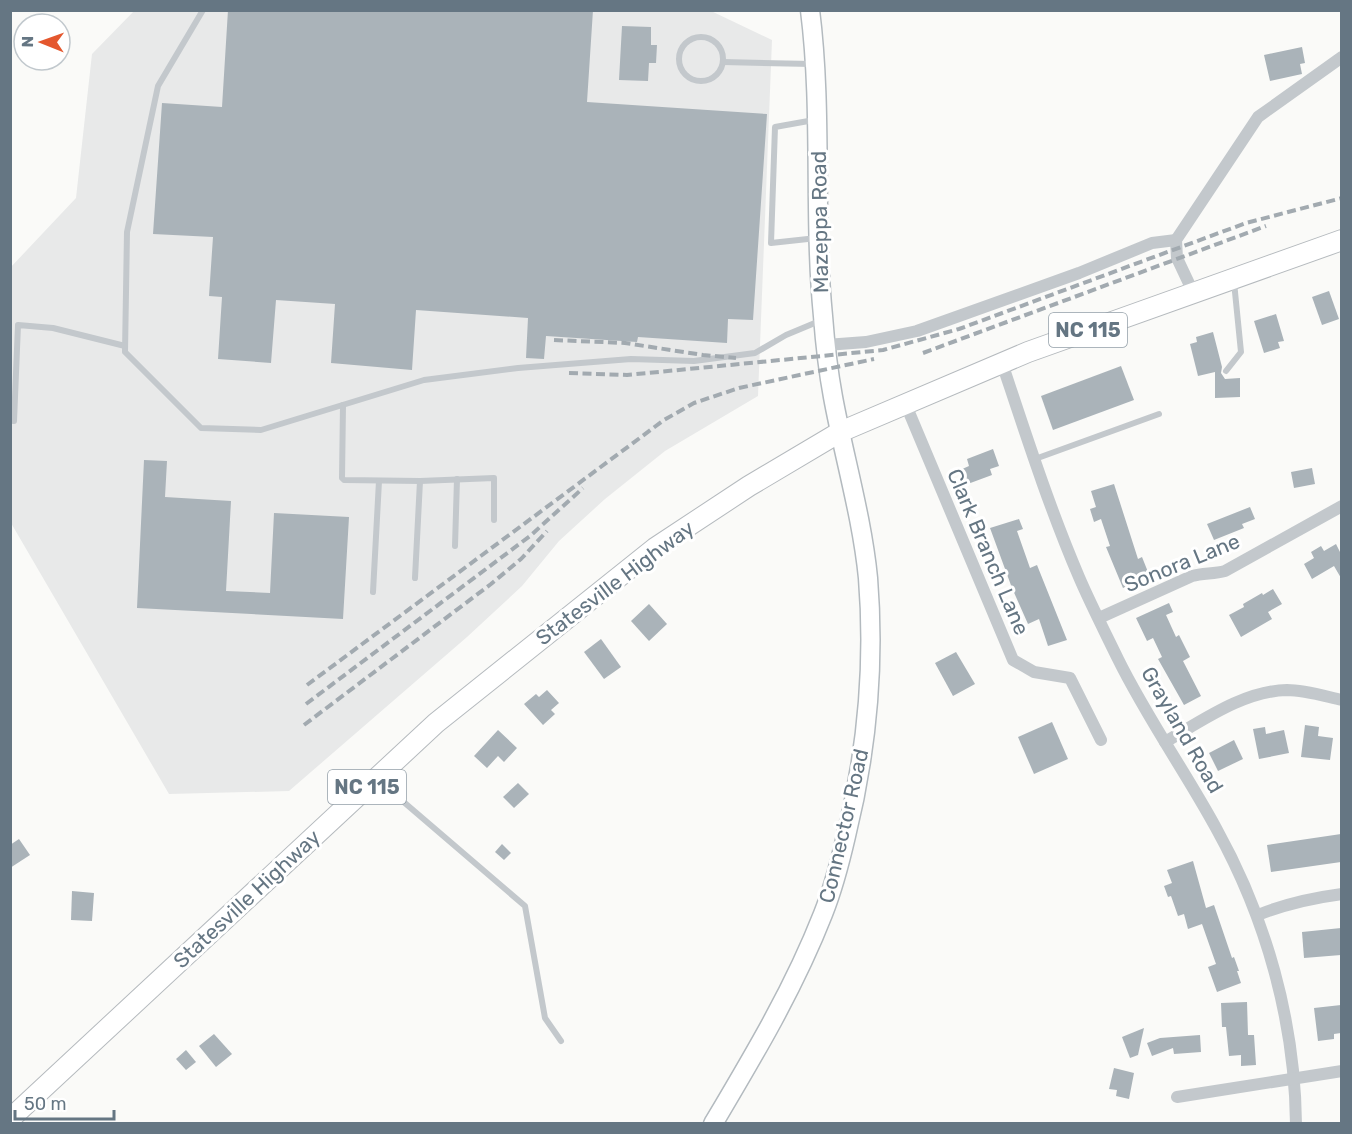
<svg xmlns="http://www.w3.org/2000/svg" width="1352" height="1134" font-family="Rubik,sans-serif">
  <rect width="100%" height="100%" fill="#fafaf8"/>
  <!-- built -->
  <polygon fill="#e8e9e9" points="709,10 772,40 758,396 665,451 605,499 559,541 522,586 467,637 289,791 169,794 11,523 10,268 76,198 92,54 134,11"/>
  <!-- building -->
  <g fill="#aab3b9">
    <polygon points="228,10 593,10 587,102 767,114 753,320 728,319 727,343 638,337 637,342 546,336 544,359 526,358 528,318 416,310 412,370 331,363 335,304 276,300 271,363 218,359 222,297 209,296 213,237 153,234 162,103 222,107"/>
    <polygon points="622,26 651,27 651,45 657,45 656,63 649,63 648,81 619,80"/>
    <polygon points="1302,47 1305,63 1300,64 1302,74 1270,81 1264,55"/>
    <polygon points="1329,291 1339,319 1322,325 1312,297"/>
    <polygon points="1276,314 1284,341 1278,342 1280,348 1264,353 1254,321"/>
    <polygon points="1213,332 1222,367 1221,373 1225,379 1240,378 1240,397 1215,398 1215,372 1198,376 1190,344 1197,342 1196,337"/>
    <polygon points="1121,366 1134,400 1053,430 1041,396"/>
    <polygon points="993,449 999,466 990,469 992,475 965,485 960,470 969,466 967,459"/>
    <polygon points="144,460 167,461 165,497 231,501 226,591 270,593 274,513 349,517 343,619 137,608"/>
    <polygon points="1312,468 1315,484 1294,488 1291,472"/>
    <polygon points="1114,484 1138,559 1142,557 1150,577 1123,588 1106,547 1110,546 1101,519 1094,522 1090,509 1096,507 1091,491"/>
    <polygon points="1250,507 1255,519 1242,524 1244,528 1214,540 1207,524"/>
    <polygon points="1019,519 1023,529 1017,531 1030,568 1037,565 1067,640 1048,646 1039,619 1028,624 1012,588 990,528"/>
    <polygon points="1336,544 1341,554 1341,578 1334,566 1312,579 1304,564 1314,558 1311,552 1321,546 1324,551"/>
    <polygon points="1273,589 1282,604 1268,612 1272,619 1241,637 1229,615 1244,607 1243,604 1262,593 1263,595"/>
    <polygon points="1169,603 1173,612 1166,615 1176,637 1179,635 1190,657 1183,661 1201,696 1184,705 1158,659 1162,657 1153,638 1147,641 1136,618"/>
    <polygon points="649,604 667,624 649,641 631,621"/>
    <polygon points="601,639 621,667 604,679 584,652"/>
    <polygon points="956,652 975,684 953,696 935,663"/>
    <polygon points="547,690 559,703 551,710 555,714 543,725 524,704 536,694 539,697"/>
    <polygon points="1052,722 1068,759 1034,774 1018,737"/>
    <polygon points="1305,725 1319,727 1318,736 1333,738 1330,760 1301,757"/>
    <polygon points="1265,727 1266,734 1284,730 1289,753 1259,759 1253,729"/>
    <polygon points="498,730 517,748 504,762 498,756 487,768 474,756"/>
    <polygon points="1234,740 1243,759 1218,771 1209,753"/>
    <polygon points="518,783 529,794 514,808 503,797"/>
    <polygon points="1341,834 1341,862 1271,872 1267,845"/>
    <polygon points="19,839 30,855 10,868 10,845"/>
    <polygon points="502,844 511,853 504,860 495,852"/>
    <polygon points="1193,861 1206,908 1214,905 1232,958 1234,957 1239,971 1237,971 1241,983 1217,992 1208,967 1216,964 1202,924 1188,929 1184,914 1178,916 1171,896 1168,897 1164,886 1172,883 1167,870"/>
    <polygon points="72,891 94,893 92,921 71,920"/>
    <polygon points="1341,928 1341,955 1304,958 1302,932"/>
    <polygon points="1247,1002 1248,1035 1254,1035 1256,1065 1241,1066 1241,1055 1229,1056 1226,1027 1222,1027 1221,1003"/>
    <polygon points="1341,1005 1341,1033 1334,1034 1334,1039 1318,1041 1314,1008"/>
    <polygon points="1144,1028 1138,1055 1130,1058 1122,1037"/>
    <polygon points="214,1034 232,1054 216,1067 199,1046"/>
    <polygon points="1200,1035 1201,1052 1174,1054 1173,1048 1152,1056 1147,1043 1160,1038"/>
    <polygon points="186,1050 196,1062 186,1070 176,1059"/>
    <polygon points="1114,1068 1134,1073 1129,1099 1116,1096 1117,1090 1109,1089"/>
  </g>
  <g fill="none" stroke-linecap="round" stroke-linejoin="round">
    <!-- secondary casing -->
    <g stroke="#b3babf" stroke-width="21">
      <path id="secondary" d="M713,1124C754,1055 794,988 823,914C833,889 840,862 846,836C867,751 875,665 868,578C862,517 844,457 833,397C828,370 825,343 823,316C813,215 823,112 810,10"/>
    </g>
    <!-- primary casing -->
    <g stroke="#b5babe" stroke-width="22">
      <polyline id="primary" points="10,1119 436,723 655,548 749,486 840,432 1028,352 1342,240"/>
    </g>
    <!-- lane -->
    <g stroke="#c3c8cc" stroke-width="6">
      <polyline points="203,10 158,86 127,232 125,352 201,428 261,430 424,380 518,368 631,359 694,361 755,353 786,335 822,320"/>
      <circle cx="701" cy="59" r="22"/>
      <polyline points="723,62 812,64"/>
      <polyline points="814,120 775,127 771,243 817,238"/>
      <polyline points="1226,371 1241,352 1234,282"/>
      <polyline points="343,405 342,478 344,480 420,481 494,478 494,520"/>
      <polyline points="14,421 18,325 53,328 125,346"/>
      <polyline points="1035,459 1159,414"/>
      <polyline points="455,546 457,479"/>
      <polyline points="415,578 420,481"/>
      <polyline points="373,592 379,481"/>
      <polyline points="378,780 525,906 545,1018 561,1041"/>
    </g>
    <!-- street -->
    <g stroke="#c3c8cc" stroke-width="12">
      <polyline points="1193,292 1177,258 1176,240 1258,117 1342,57"/>
      <polyline points="826,345 866,342 917,331 1079,273 1152,243 1176,240"/>
      <path d="M1002,363C1026,435 1049,507 1079,577C1091,605 1105,632 1118,659C1147,718 1185,771 1216,828C1266,918 1295,1021 1296,1124"/>
      <polyline points="906,405 1013,660 1034,672 1070,678 1101,740"/>
      <path d="M1099,618L1192,576C1203,573 1214,574 1225,571L1342,506"/>
      <path d="M1165,742C1202,721 1243,691 1287,690C1305,690 1324,696 1342,700"/>
      <path d="M1258,915C1285,904 1312,898 1342,894"/>
      <polyline points="1177,1097 1342,1071"/>
    </g>
    <!-- secondary -->
    <use href="#secondary" stroke="#fff" stroke-width="18"/>
    <!-- primary -->
    <use href="#primary" stroke="#fff" stroke-width="20"/>
    <!-- rail -->
    <g stroke="#a2aab0" stroke-width="4" stroke-dasharray="9 4.5" stroke-linecap="butt">
      <polyline points="554,340 625,343 703,355 736,358"/>
      <polyline points="923,353 1266,226"/>
      <polyline points="569,373 627,375 883,350 959,329 1246,223 1342,198"/>
      <polyline points="307,685 664,420 694,403 739,388 874,359"/>
      <polyline points="306,704 530,536 583,488"/>
      <polyline points="304,725 491,584 521,559 547,531"/>
    </g>
  </g>
  <g text-anchor="middle" stroke-width="6" stroke-linejoin="round" paint-order="stroke">
    <!-- shield labels -->
    <g fill="#fff" stroke="#939fa8" stroke-width="1.5">
      <rect x="1049" y="313" width="78" height="34" rx="4.5"/>
      <rect x="328" y="770" width="78" height="34" rx="4.5"/>
    </g>
    <g font-size="20" font-weight="bold" fill="#657683">
      <text x="1088" y="337">NC 115</text>
      <text x="367" y="794">NC 115</text>
    </g>
    <!-- street labels -->
    <g font-size="21" fill="#657683" stroke="#fff">
      <text transform="translate(820 222) rotate(-91)" y="7">Mazeppa Road</text>
      <text transform="translate(988 552) rotate(67)" y="7">Clark Branch Lane</text>
      <text transform="translate(1182 563) rotate(-22)" y="7">Sonora Lane</text>
      <text transform="translate(615 583) rotate(-37)" y="7">Statesville Highway</text>
      <text transform="translate(1182 730) rotate(60)" y="7">Grayland Road</text>
      <text transform="translate(844 826) rotate(-77)" y="7">Connector Road</text>
      <text transform="translate(247 899) rotate(-43)" y="7">Statesville Highway</text>
    </g>
  </g>
  <!-- border -->
  <rect width="1352" height="1134" fill="none" stroke="#657683" stroke-width="24"/>
  <!-- north arrow -->
  <g transform="translate(42 42) rotate(271)"><circle r="28" fill="#ffffff" stroke="#c1c8cd" stroke-width="1.5"/>
  <path d="M0-4.5L10 22L0 15L-10 22Z" fill="#e4572e"/>
  <text y="-9" font-size="16" font-weight="bold" text-anchor="middle" fill="#657683">N</text>
  </g>
  <!-- scale -->
  <path d="M15 1110v9h99v-9" fill="none" stroke="#657683" stroke-width="3"/>
  <text x="24" y="1110" font-size="18" fill="#657683" stroke="#ffffff" stroke-width="4.5" paint-order="stroke">50 m</text>
</svg>
